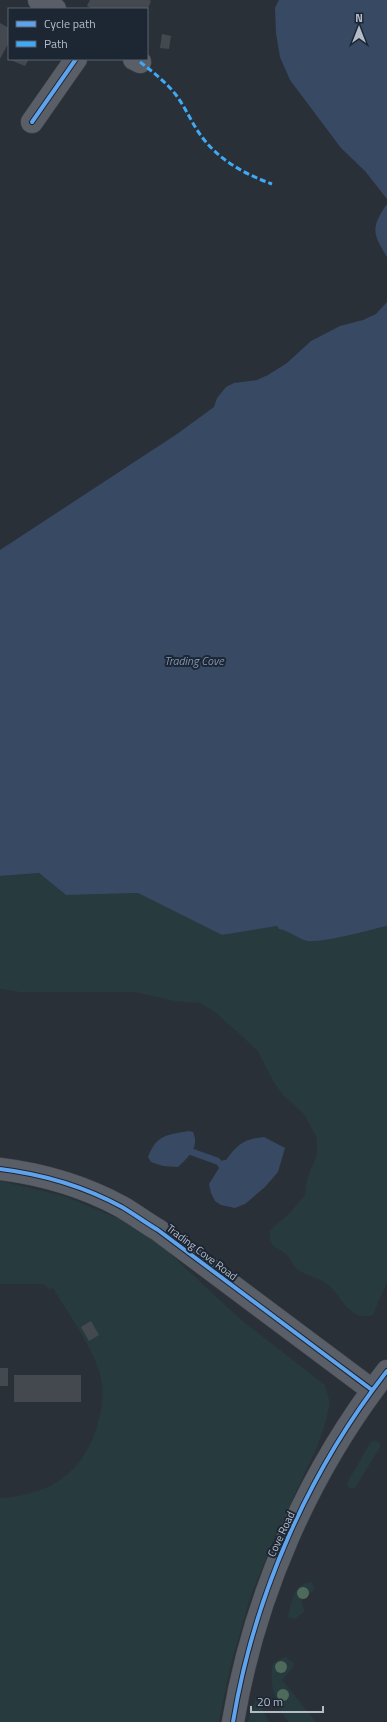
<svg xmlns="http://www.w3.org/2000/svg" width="387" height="1722" font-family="'Titillium Web',sans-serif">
  <rect width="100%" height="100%" fill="#2a3038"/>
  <!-- green -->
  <g fill="#273a3e">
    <path d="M39,873L66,895L138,893L222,935L277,926L279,929C290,931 298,939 307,941C324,943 368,930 387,926V1282L373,1315C349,1322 343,1297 328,1285C320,1278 307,1276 298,1270C293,1266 291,1259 287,1255C276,1245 268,1249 270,1230L289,1214L305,1195L307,1179L317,1155V1138L304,1114L283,1095L273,1081L257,1050L215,1012L200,1003L175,1001L135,992H20L0,989V876Z"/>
    <path d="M0,1181L64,1196L120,1219L163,1247L240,1319L325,1385L330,1403L325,1424L317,1447L274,1539L250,1598L230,1668L219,1722H0V1498C52,1495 86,1471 99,1419C103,1403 104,1386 99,1371C89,1341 69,1315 53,1288L49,1289L43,1284H0Z"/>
    <polygon points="374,1440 380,1443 380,1447 355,1488 349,1488 347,1483 370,1443"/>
    <path d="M310,1582L313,1583L314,1590L301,1601L305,1611L295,1619L288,1617C292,1601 292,1586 310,1582Z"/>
    <path d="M285,1657L293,1662L294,1666L282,1680L316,1722H288C276,1704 268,1684 273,1663Z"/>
    <polygon points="256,1697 269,1722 248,1722"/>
  </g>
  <!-- water -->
  <g fill="#384963">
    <polygon points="279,0 387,0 387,199 365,171 341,148 290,80 280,57 276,33 275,8"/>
    <path d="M387,204V257C372,233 371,227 387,204Z"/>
    <path d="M387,302V926C368,930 325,943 307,941C298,939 290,931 279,929L277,926L222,935L138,893L66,895L39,873L0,876V550L177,434L214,407L217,398L226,387L234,383L257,380L268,375L287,363L311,341L340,326L363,320L376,314Z"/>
    <path d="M189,1131L193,1132C200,1148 188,1157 178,1167L163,1166L151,1162L148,1157C157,1134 167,1135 189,1131Z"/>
    <path d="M264,1137L285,1148L278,1172L265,1187L245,1204L235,1208L221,1205L215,1201L211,1193L209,1184L219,1168L216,1163L217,1161L226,1160C238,1144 244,1139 264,1137Z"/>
  </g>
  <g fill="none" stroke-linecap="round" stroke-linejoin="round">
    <!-- stream -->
    <polyline stroke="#384963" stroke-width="7" points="192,1152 217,1161"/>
  </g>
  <!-- building -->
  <g fill="#444950">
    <polygon points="90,0 149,0 151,1 148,9 93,9 87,6"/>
    <polygon points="0,23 9,28 9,42 0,59"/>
    <polygon points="162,34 171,36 169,49 160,48"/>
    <polygon points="8,59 29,59 25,66"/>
    <polygon points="91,1321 99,1335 89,1341 81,1327"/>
    <rect x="0" y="1368" width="8" height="18"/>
    <rect x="14" y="1375" width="67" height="27"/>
  </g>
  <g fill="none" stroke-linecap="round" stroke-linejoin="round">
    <!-- minor casing -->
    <g stroke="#484c53" stroke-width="23">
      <g id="minor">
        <polyline points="39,0 55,9"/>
        <polyline points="134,59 140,62"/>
        <polyline points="32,122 76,59"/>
        <path d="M0,1169C41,1174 85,1187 122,1207C134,1214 146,1223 158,1230L372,1390"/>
        <path d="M233,1722C254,1596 308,1472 387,1371"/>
      </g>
    </g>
    <!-- minor -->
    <use href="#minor" stroke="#5a5e66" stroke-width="22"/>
    <!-- quiet -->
    <path stroke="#3fa9f5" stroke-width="3" stroke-dasharray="6 3" stroke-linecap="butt" d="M140,62C153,72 166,82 176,95C186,108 192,124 202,137C220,161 245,174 272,184"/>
    <!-- cycleway casing -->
    <g stroke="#1d2633" stroke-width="6">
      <g id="cycleway">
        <polyline points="32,122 76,59"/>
        <path d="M0,1169C41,1174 85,1187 122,1207C134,1214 146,1223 158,1230L372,1390"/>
        <path d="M233,1722C254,1596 308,1472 387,1371"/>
      </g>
    </g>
    <!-- cycleway -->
    <use href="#cycleway" stroke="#60a3ed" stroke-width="4"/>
  </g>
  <!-- trees -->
  <g fill="#4e6a5a">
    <circle cx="303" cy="1593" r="6"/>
    <circle cx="281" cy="1667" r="6"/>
    <circle cx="283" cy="1695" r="6"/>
  </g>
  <g text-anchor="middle" stroke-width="4" stroke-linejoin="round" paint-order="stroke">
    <!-- street labels -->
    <g font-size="11" fill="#b4bcc9" stroke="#1d2633">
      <text transform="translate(202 1252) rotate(37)" y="4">Trading Cove Road</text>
      <text transform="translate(281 1534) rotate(-65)" y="4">Cove Road</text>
    </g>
    <!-- water labels -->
    <g font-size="12" font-style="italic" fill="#7c92b1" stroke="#1d2633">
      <text x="194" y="665">Trading Cove</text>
    </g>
  </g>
  <!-- legend -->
  <rect x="8" y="8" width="140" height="52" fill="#1d2633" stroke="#59626f"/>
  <rect x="16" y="21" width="20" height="6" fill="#60a3ed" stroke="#59626f"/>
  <text x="44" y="28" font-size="12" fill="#b4bcc9">Cycle path</text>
  <rect x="16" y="41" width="20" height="6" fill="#3fa9f5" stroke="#59626f"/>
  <text x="44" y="48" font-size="12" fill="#b4bcc9">Path</text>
  <!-- north arrow -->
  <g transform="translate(359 28)" stroke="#1d2633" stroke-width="3" paint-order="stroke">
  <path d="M0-3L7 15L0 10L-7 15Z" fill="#b4bcc9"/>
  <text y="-6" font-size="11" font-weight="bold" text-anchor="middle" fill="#b4bcc9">N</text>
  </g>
  <!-- scale -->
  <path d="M251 1706v6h72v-6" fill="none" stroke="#b4bcc9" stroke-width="2"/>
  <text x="257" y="1706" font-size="12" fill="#b4bcc9" stroke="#1d2633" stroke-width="3" paint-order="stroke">20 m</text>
</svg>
